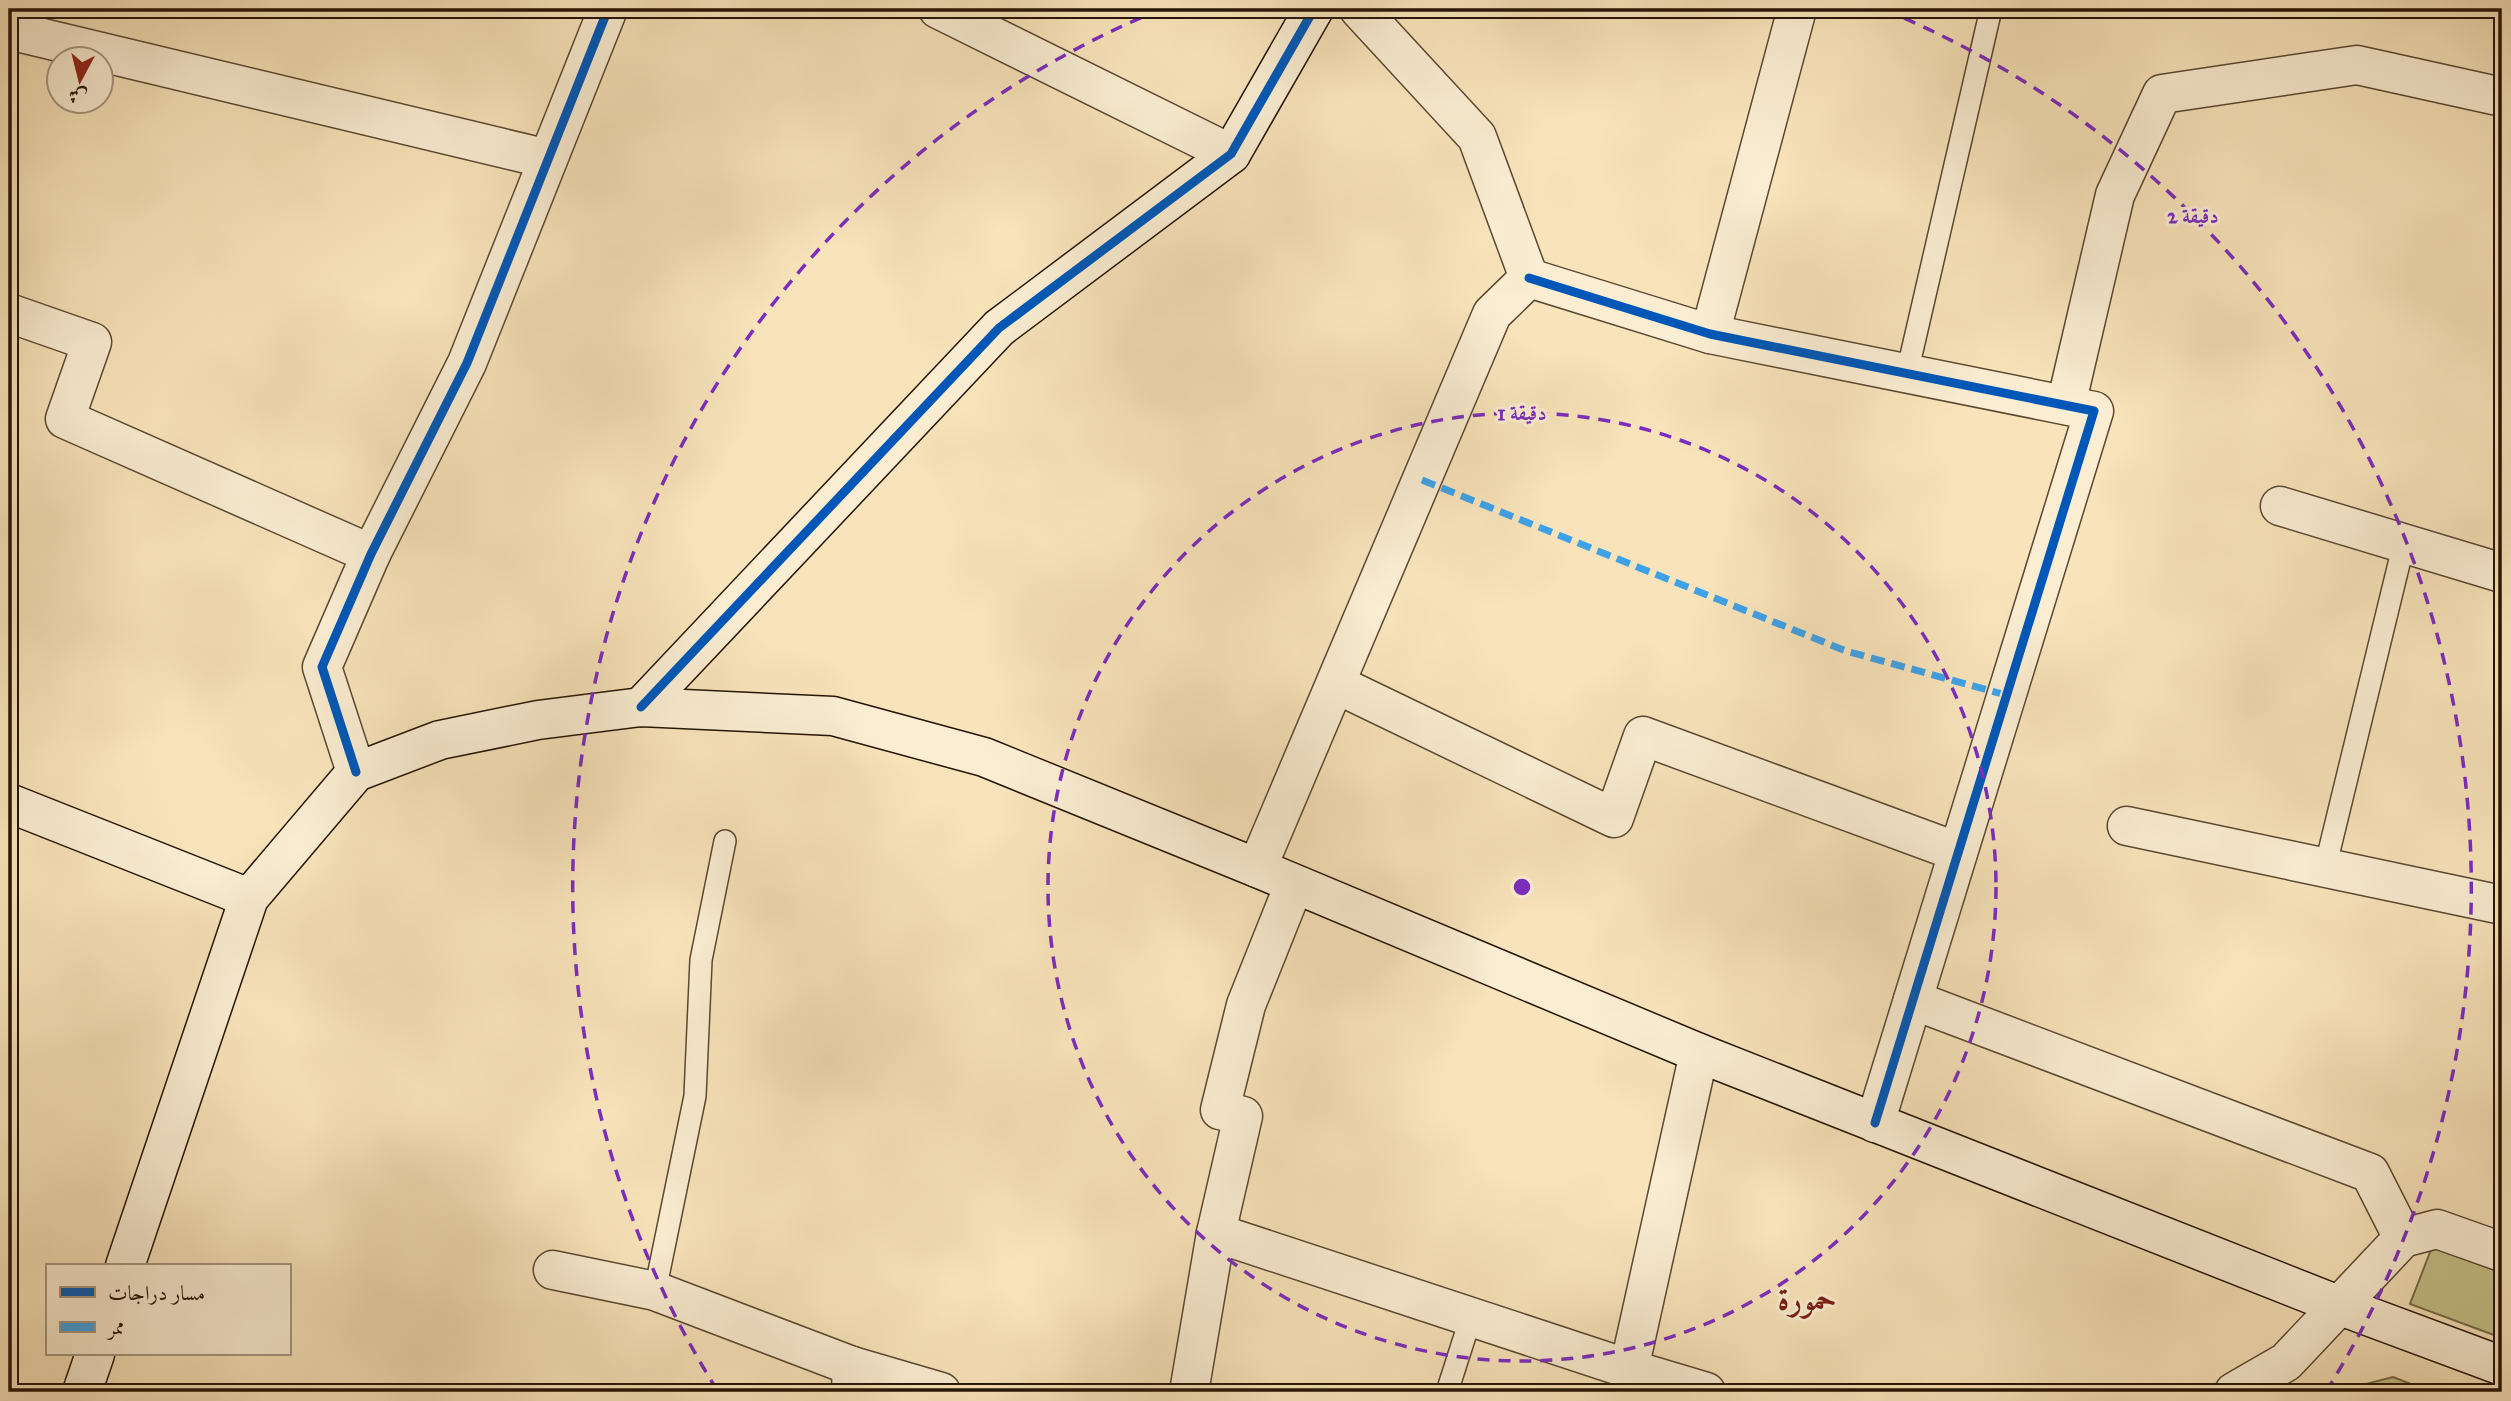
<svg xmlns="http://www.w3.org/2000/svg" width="2511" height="1401" font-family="'IM FELL Great Primer',Amiri,serif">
  <rect width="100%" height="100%" fill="#f8e3ba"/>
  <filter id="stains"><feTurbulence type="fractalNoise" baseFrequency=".00286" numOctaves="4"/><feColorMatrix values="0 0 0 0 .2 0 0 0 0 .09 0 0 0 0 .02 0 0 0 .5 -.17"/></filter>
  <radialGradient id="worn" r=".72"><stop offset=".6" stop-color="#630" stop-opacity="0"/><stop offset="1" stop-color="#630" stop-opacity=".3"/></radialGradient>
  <!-- green -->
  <g fill="#c5c18a" stroke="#756b48" stroke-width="2">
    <polygon points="2432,1247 2502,1273 2502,1338 2410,1304"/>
    <polygon points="2393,1377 2431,1392 2335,1392"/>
  </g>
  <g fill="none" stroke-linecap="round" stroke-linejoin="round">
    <!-- lane casing -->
    <g stroke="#5a4832" stroke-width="24">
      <g id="lane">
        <polyline points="1907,373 1991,9"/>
        <polyline points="2325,868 2404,543"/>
        <polyline points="655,1291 695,1096 701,960 725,841"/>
        <polyline points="1447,1392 1471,1317"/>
      </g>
    </g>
    <!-- street casing -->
    <g stroke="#5a4832" stroke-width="41">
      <g id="street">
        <polyline points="938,9 1231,154"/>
        <polyline points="9,30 548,159"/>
        <polyline points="1529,278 1710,334 2094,411 1875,1123"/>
        <polyline points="9,313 92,342 65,419 371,554"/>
        <polyline points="1710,334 1797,9"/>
        <polyline points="2066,405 2115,195 2162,94 2357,65 2502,97"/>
        <polyline points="2280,506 2502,573"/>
        <polyline points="1336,684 1614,818 1643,736 1958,852"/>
        <polyline points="356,772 322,667 371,554 467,363 608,9"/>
        <polyline points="2127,826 2502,905"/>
        <polyline points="1257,868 1492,314 1529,278 1477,137 1359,9"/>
        <polyline points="1913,1000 2370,1173 2403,1238"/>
        <polyline points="1216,1233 1629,1369 1706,1392"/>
        <polyline points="553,1270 655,1291 852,1366"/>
        <polyline points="1629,1369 1699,1053"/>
        <polyline points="851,1390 852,1366 941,1392"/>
        <polyline points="1189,1392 1216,1233 1243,1116 1220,1110 1246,1005 1294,885"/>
        <polyline points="2234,1392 2286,1362 2403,1238 2437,1229 2502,1252"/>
      </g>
    </g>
    <!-- secondary casing -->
    <g stroke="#251505" stroke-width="41">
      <g id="secondary">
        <polyline points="641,707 999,328 1231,154 1314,9"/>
        <polyline points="9,803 249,898"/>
        <polyline points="125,1266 249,898 356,772 440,740 538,720 641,707 833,716 984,757 1257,868 1699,1053 2338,1305 2502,1366"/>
        <polyline points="82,1392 95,1354"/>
      </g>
    </g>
    <!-- lane -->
    <use href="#lane" stroke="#faedd2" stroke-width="21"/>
    <!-- street -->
    <use href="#street" stroke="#faedd2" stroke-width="38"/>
    <!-- secondary -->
    <use href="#secondary" stroke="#faedd2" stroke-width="38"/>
    <!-- quiet -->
    <polyline stroke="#3ea2e9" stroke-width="7" stroke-dasharray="14 7" stroke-linecap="butt" points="1422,480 1846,651 2006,695"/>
    <!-- cycleway casing -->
    <g stroke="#faedd2" stroke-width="13">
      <g id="cycleway">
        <polyline points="1529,278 1710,334 2094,411 1875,1123"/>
        <polyline points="641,707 999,328 1231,154 1314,9"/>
        <polyline points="356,772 322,667 371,554 467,363 608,9"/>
      </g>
    </g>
    <!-- cycleway -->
    <use href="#cycleway" stroke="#0057b8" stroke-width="9"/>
  </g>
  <!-- distance rings -->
  <g fill="none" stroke="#7b2cbf" stroke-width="3.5" stroke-dasharray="12 9">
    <circle cx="1522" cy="887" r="474"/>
    <path d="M717 1390A949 949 0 0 1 1159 10M1885 10A949 949 0 0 1 2327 1390"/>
  </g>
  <g text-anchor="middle" stroke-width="6" stroke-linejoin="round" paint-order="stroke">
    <!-- quarter labels -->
    <g font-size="32" font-weight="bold" fill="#7a1f14" stroke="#faedd2">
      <text x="1807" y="1310">حمورة</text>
    </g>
  </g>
  <circle cx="1522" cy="887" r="10" fill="#7b2cbf" stroke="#faedd2" stroke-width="3.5"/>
  <g font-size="21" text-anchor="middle" font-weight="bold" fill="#7b2cbf" stroke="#faedd2" stroke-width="6" stroke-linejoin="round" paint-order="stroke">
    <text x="2193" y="223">2 دقيقة</text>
    <text x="1522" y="420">1 دقيقة</text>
  </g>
  <!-- margin -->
  <rect width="2511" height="1401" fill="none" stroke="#f8e3ba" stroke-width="35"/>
  <rect x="10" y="10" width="2490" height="1380" fill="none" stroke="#251505" stroke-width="3.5"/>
  <rect x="18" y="18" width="2476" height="1366" fill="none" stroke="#251505" stroke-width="2"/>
  <!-- legend -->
  <rect x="46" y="1264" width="245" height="91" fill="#faedd2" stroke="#a59780" stroke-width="2"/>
  <rect x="60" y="1287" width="35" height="10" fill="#0057b8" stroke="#a59780" stroke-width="2"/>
  <text x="108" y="1300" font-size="21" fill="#251505">مسار دراجات</text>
  <rect x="60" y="1322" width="35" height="10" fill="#3ea2e9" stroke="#a59780" stroke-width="2"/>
  <text x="108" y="1334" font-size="21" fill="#251505">ممر</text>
  <!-- north arrow -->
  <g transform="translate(80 80) rotate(187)"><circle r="33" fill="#faedd2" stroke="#a59780" stroke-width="2"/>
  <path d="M0-5L12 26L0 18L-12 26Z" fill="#8f2418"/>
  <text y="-10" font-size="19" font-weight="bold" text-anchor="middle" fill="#251505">ش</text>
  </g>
  <rect width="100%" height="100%" filter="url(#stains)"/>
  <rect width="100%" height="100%" fill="url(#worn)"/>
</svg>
